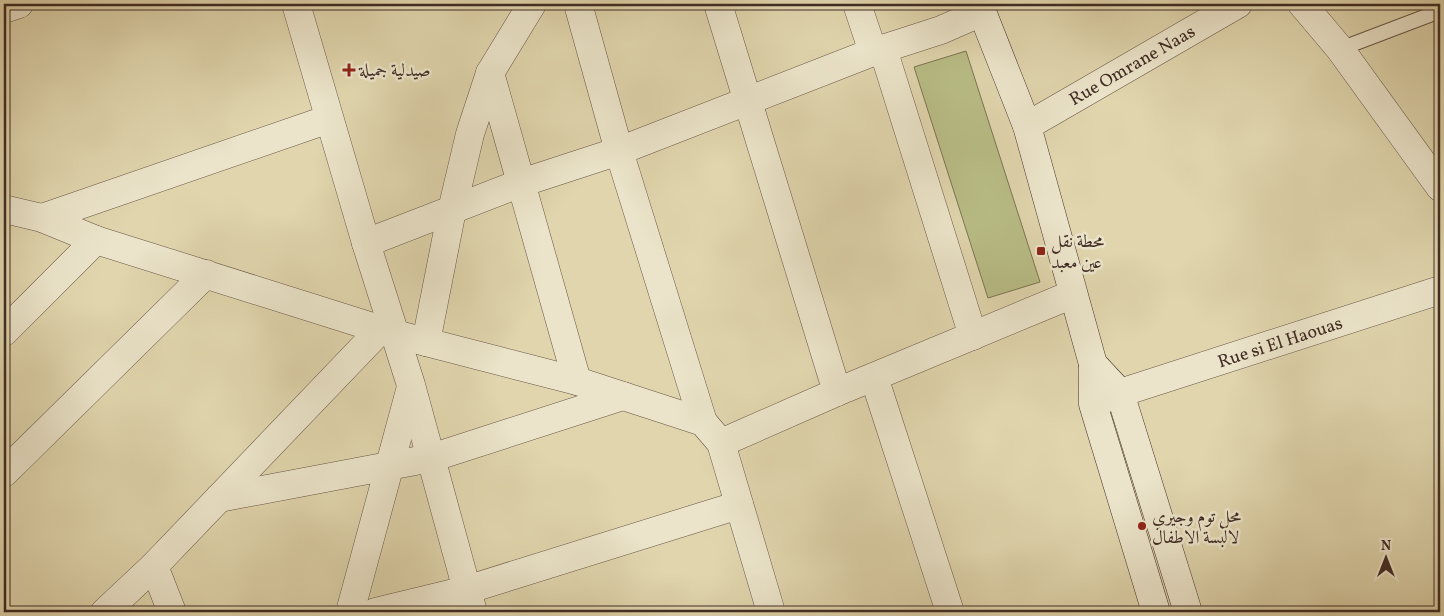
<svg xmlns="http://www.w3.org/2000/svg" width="1444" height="616" font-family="Vollkorn,Amiri,serif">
  <rect width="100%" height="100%" fill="#e0d5ad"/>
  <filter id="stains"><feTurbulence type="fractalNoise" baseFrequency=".004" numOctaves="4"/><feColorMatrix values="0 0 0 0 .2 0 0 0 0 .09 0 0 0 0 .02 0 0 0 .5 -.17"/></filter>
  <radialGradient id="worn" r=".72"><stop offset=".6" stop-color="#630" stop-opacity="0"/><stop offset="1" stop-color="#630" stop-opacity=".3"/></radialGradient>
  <!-- green -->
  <polygon fill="#b8bc85" stroke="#7c7454" points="966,51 1040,282 988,298 914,67"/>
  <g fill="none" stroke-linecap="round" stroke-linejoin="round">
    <!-- service casing -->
    <g stroke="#685646" stroke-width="16">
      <polyline id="service" points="1340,49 1440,11"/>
    </g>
    <!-- minor casing -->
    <g stroke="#685646" stroke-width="29">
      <g id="minor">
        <polyline points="296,4 366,243 411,385 473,612"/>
        <polyline points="578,4 619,151 703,422"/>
        <polyline points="718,4 837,392"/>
        <polyline points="857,4 873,52"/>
        <polyline points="1302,4 1340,49 1440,187"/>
        <polyline points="4,9 19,4"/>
        <polyline points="883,49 973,336"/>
        <polyline points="490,73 577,381"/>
        <polyline points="1027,126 1238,4"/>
        <polyline points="4,209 42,218 96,240 395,334 577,381 703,422 721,443 771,612"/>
        <polyline points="42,218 329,119"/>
        <polyline points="366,243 521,183 619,151 873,52 941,30 982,12"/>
        <polyline points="4,332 96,240"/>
        <polyline points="426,342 452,210 470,134 490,73 532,4"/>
        <polyline points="874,377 950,612"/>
        <polyline points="721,443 837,392 1073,294"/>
        <polyline points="4,473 206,274"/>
        <polyline points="219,498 431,458 623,396"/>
        <polyline points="154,566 172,612"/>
        <polyline points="105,612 154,566 380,330"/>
        <polyline points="350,612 411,387"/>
        <polyline points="375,612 466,590 739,505"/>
      </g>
    </g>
    <!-- tertiary casing -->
    <g stroke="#685646" stroke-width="29">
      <polyline id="tertiary" points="1099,401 1120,393 1440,290"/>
    </g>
    <!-- secondary casing -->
    <g stroke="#402c24" stroke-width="29">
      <g id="secondary">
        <polyline points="979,4 1027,126 1093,364 1093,404 1156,612"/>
        <polyline points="1093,364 1120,393 1188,612"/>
      </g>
    </g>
    <!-- service -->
    <use href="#service" stroke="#ebe4ca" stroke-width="14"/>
    <!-- minor -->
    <use href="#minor" stroke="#ebe4ca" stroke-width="28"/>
    <!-- tertiary -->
    <use href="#tertiary" stroke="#ebe4ca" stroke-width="28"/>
    <!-- secondary -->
    <use href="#secondary" stroke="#ebe4ca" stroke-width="28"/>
  </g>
  <!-- markers -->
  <g fill="#8f2418" stroke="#ebe4ca" stroke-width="2">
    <path d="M346.5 62.5h5v5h5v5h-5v5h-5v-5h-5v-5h5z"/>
    <rect x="1036" y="246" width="10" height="10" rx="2.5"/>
    <circle cx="1142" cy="526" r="5"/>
  </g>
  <g text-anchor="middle" stroke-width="5" stroke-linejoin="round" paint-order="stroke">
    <!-- street labels -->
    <g font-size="18" fill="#402c24" stroke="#ebe4ca">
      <text transform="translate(1132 65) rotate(-30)" y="6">Rue Omrane Naas</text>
      <text transform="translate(1280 342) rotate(-18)" y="6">Rue si El Haouas</text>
    </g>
    <!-- poi labels -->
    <g font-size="18" fill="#402c24" stroke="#ebe4ca" text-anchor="start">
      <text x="359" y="76">صيدلية جميلة</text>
      <text x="1051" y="247">محطة نقل<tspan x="1051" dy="21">عين معبد</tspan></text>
      <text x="1152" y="522">محل توم وجيري<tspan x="1152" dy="21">لالبسة الاطفال</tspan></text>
    </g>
  </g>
  <!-- margin -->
  <rect width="1444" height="616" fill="none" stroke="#e0d5ad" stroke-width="20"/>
  <rect x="5" y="5" width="1434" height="606" fill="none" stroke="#402c24" stroke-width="2.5"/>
  <rect x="10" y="10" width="1424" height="596" fill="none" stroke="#402c24"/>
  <!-- north arrow -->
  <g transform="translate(1386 558)" stroke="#ebe4ca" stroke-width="4" paint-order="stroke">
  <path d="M0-4L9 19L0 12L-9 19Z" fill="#402c24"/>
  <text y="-8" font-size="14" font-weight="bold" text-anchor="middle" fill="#402c24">N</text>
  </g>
  <rect width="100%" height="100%" filter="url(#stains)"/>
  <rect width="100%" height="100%" fill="url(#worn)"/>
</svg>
